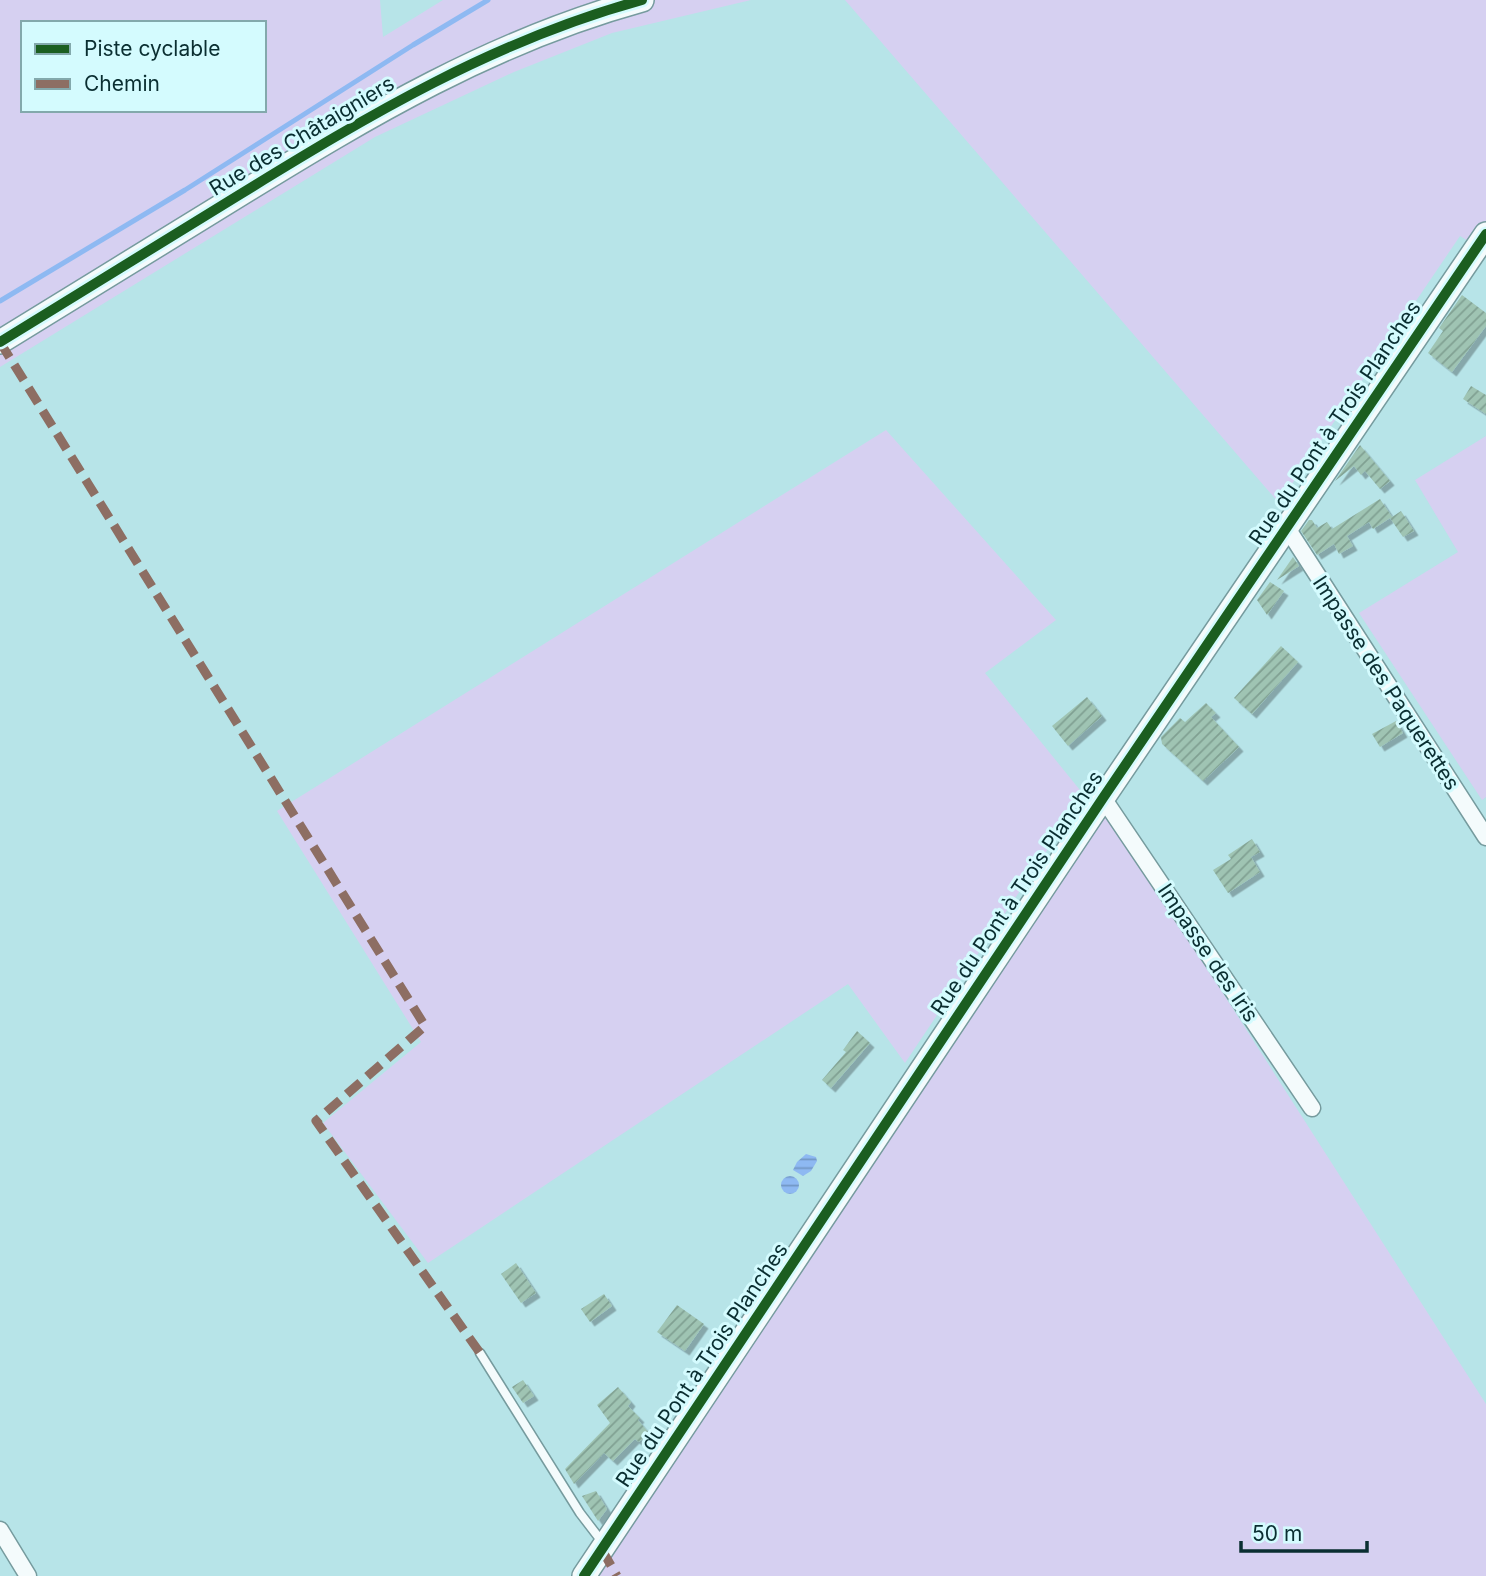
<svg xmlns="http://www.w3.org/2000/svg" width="1486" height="1576" font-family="Inter,sans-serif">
  <defs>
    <pattern id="water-rules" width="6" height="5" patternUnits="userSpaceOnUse" patternTransform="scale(1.75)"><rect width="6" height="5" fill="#8eb9f2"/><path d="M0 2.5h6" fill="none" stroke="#7297c5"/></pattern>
    <pattern id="building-hatch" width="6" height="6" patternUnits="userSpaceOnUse" patternTransform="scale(1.75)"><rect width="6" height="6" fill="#9fc4b3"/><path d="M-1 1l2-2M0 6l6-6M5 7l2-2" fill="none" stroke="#80a092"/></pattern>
    <filter id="shadow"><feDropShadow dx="4.5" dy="4.5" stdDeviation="0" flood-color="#0004"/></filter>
  </defs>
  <rect width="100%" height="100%" fill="#b7e4e8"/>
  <!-- grass -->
  <g fill="#d6d0f1" fill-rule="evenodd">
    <path d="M0,0H380L383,37L443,0H751L612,33L514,72L375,137L0,367ZM23,23H264V110H23Z"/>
    <polygon points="845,0 1486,0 1486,252 1460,236 1279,503"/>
    <polygon points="886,430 1056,620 985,673 1084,795 905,1063 848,984 428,1263 323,1123 421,1042 277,811"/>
    <polygon points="1486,436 1486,797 1482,800 1359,613 1458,552 1415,480"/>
    <polygon points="1105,809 1486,1404 1486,1576 596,1576 1070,869"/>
  </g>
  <!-- water -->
  <g fill="url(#water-rules)">
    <polygon points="806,1154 816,1157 817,1161 811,1171 803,1176 793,1170 797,1162"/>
    <circle cx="790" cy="1185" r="9"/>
  </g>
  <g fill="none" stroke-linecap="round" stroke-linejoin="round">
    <!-- stream -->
    <polyline stroke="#8eb9f2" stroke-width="5" points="0,301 185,190 413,45 488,0"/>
  </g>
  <!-- building -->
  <g fill="url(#building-hatch)" filter="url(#shadow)">
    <polygon points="1462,295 1486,313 1486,326 1452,372 1428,353 1443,331 1439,328"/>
    <polygon points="1471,386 1486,395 1486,414 1463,399"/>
    <polygon points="1360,445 1390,481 1380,489 1365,471 1361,475 1354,466 1335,481"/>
    <polygon points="1380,499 1392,517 1401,511 1414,531 1403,537 1390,518 1373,529 1369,522 1347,536 1353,546 1339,554 1334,544 1317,555 1301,531 1309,520 1312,520 1317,528 1327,522 1332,529"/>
    <polygon points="1293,557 1299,566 1277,580"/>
    <polygon points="1270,582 1284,591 1267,615 1257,600"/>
    <polygon points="1281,646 1298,662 1252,714 1234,698"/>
    <polygon points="1087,697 1102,716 1068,746 1052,726"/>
    <polygon points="1206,703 1216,713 1211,717 1239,747 1203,781 1162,744 1161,737 1180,718 1185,722"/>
    <polygon points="1396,721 1403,733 1380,747 1372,734"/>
    <polygon points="1252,839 1260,852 1251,857 1260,872 1228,893 1213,870 1231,859 1228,855"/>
    <polygon points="857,1031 870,1043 831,1088 822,1080 846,1052 843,1050"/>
    <polygon points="516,1263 536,1293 521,1303 501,1274"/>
    <polygon points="604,1294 612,1306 590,1322 581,1309"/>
    <polygon points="677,1305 704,1324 685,1351 657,1332"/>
    <polygon points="523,1380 534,1396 523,1403 512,1387"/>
    <polygon points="618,1387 631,1402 628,1406 640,1418 638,1420 649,1433 639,1442 635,1439 613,1461 604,1453 574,1484 565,1469 610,1423 597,1405"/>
    <polygon points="596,1491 607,1509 598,1521 582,1496"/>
  </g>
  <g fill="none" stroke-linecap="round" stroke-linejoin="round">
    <!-- lane casing -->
    <g stroke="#769b9e" stroke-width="11">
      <polyline id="lane" points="480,1353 580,1513 603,1543"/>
    </g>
    <!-- street casing -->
    <g stroke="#769b9e" stroke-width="19">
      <g id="street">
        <polyline points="1287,528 1486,837"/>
        <polyline points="1103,798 1312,1108"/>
        <polyline points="0,1530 28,1576"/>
      </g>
    </g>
    <!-- secondary casing -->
    <g stroke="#769b9e" stroke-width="26">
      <g id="secondary">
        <path d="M0,342C80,293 159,244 239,195C369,115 493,41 642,0"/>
        <polyline points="584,1576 1103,798 1486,234"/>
      </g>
    </g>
    <!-- lane -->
    <use href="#lane" stroke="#f4fbfc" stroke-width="8"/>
    <!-- street -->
    <use href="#street" stroke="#f4fbfc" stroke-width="16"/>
    <!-- secondary -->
    <use href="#secondary" stroke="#f4fbfc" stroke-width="23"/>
    <!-- quiet -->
    <g stroke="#8d6e63" stroke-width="9" stroke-dasharray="18 9" stroke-linecap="butt">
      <polyline points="0,342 425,1026 316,1121 480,1353"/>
      <polyline points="602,1550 617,1576"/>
    </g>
    <!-- cycleway casing -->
    <g stroke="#d4fbfe" stroke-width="15">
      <g id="cycleway">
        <path d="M0,342C80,293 159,244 239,195C369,115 493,41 642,0"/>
        <polyline points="584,1576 1103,798 1486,234"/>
      </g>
    </g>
    <!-- cycleway -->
    <use href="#cycleway" stroke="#1b5e20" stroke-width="10"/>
  </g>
  <g text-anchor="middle" stroke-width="6" stroke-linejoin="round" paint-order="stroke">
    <!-- street labels -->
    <g font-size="21" fill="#0a2e31" stroke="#d4fbfe">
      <text transform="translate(302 136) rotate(-31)" y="7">Rue des Châtaigniers</text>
      <text transform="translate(1335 423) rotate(-56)" y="7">Rue du Pont à Trois Planches</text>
      <text transform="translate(1386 683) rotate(57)" y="7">Impasse des Paquerettes</text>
      <text transform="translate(1017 893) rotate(-56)" y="7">Rue du Pont à Trois Planches</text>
      <text transform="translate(1208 953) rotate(56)" y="7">Impasse des Iris</text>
      <text transform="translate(702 1365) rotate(-56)" y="7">Rue du Pont à Trois Planches</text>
    </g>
  </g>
  <!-- legend -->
  <rect x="21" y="21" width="245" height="91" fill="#d4fbfe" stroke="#83a9ac" stroke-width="2"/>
  <rect x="35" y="44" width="35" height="10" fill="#1b5e20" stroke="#83a9ac" stroke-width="2"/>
  <text x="84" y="56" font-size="21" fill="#0a2e31">Piste cyclable</text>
  <rect x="35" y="79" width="35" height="10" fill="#8d6e63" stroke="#83a9ac" stroke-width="2"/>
  <text x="84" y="91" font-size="21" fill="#0a2e31">Chemin</text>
  <!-- scale -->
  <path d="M1241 1541v10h126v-10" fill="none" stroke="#0a2e31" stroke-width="3.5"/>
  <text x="1252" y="1541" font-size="21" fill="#0a2e31" stroke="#d4fbfe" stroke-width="5" paint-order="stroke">50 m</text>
</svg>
